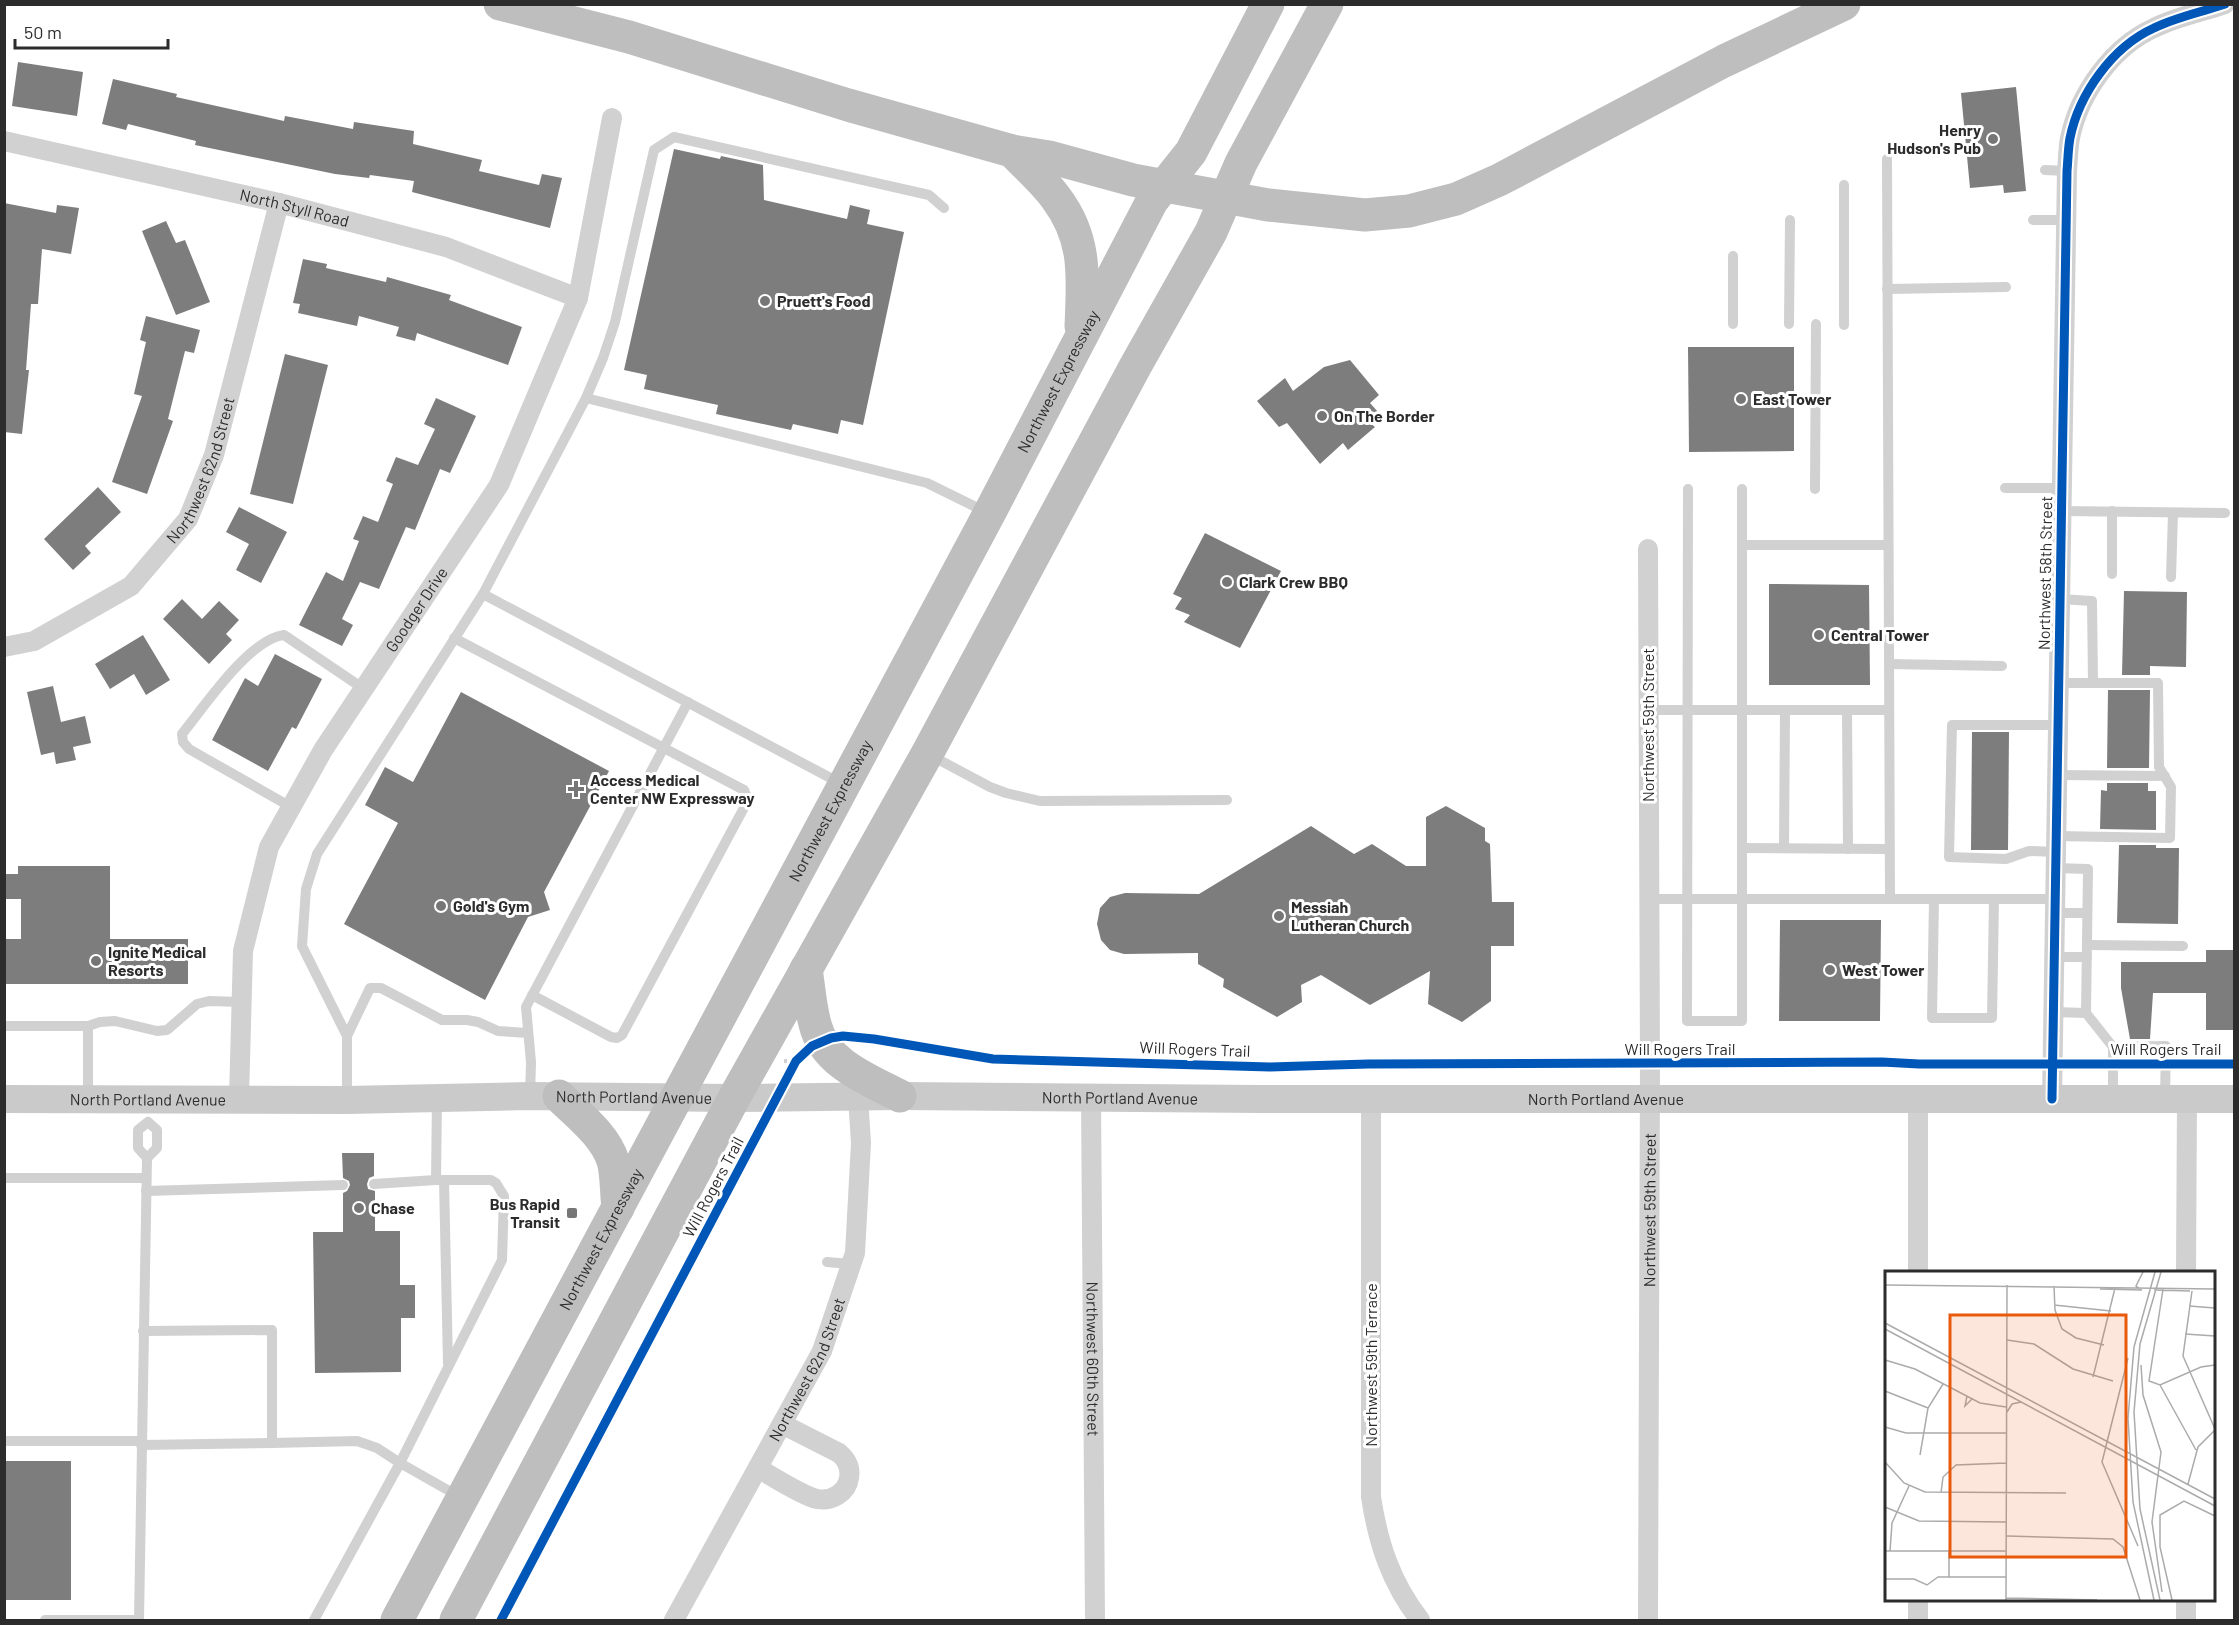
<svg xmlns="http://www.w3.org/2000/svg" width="2239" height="1625" font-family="Barlow,sans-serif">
  <rect width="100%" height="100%" fill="#fff"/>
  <!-- building -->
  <g fill="#7d7d7d">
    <polygon points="18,62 83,72 77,116 12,106"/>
    <polygon points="113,79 177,94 176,97 284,121 285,116 353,129 354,122 414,131 413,144 482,160 479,171 539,185 542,174 562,178 550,228 412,192 414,181 370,175 369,178 335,174 195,145 196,141 128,124 126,130 102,124"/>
    <polygon points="2016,87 2026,191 2004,193 2003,185 1970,188 1961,93"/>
    <polygon points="674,149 720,159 721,156 763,165 764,200 847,219 850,205 870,210 867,224 904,232 863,425 841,420 838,434 793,424 791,430 716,414 718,405 644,389 647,375 624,370"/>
    <polygon points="4,203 56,213 57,205 79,208 71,254 42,249 38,304 31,304 26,370 29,370 22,434 4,432"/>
    <polygon points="166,221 176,243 185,240 210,302 176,315 142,231"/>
    <polygon points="303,259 327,264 326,268 386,282 387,277 451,295 449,300 522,327 508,365 417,333 415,341 396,336 399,327 359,316 357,326 298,313 300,304 293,303"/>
    <polygon points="146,316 200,330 194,353 185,351 168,419 173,421 147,494 112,482 142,396 134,394 146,342 140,340"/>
    <polygon points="1688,347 1794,347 1794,451 1689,452"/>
    <polygon points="285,354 328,365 293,504 250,494"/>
    <polygon points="1350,360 1379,395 1370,403 1378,412 1368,421 1375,427 1348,450 1343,443 1320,464 1287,423 1279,427 1257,401 1285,378 1293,391 1324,367"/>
    <polygon points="436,398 476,416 450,473 440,469 415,530 406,527 379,589 360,582 342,619 353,625 342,646 299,625 326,572 343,581 359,541 353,539 363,516 378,522 393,484 386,481 396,457 418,465 435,429 424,424"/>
    <polygon points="98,487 121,512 85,546 91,553 73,570 44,539"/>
    <polygon points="239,507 287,532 261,583 236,570 249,544 226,532"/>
    <polygon points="1205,533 1281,571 1240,648 1184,622 1190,615 1175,609 1182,598 1173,594"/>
    <polygon points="1769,584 1869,585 1870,685 1769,685"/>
    <polygon points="2124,591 2187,592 2186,667 2150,666 2150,675 2122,675"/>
    <polygon points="182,599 202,619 219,601 239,620 226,634 232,640 209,664 163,619"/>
    <polygon points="143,635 170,680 146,695 134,674 110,689 95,664"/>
    <polygon points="275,654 322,679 296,729 292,727 268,771 212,740 245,678 258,686"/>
    <polygon points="53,686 61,722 85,716 91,743 73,747 76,760 56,764 54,752 41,755 27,692"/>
    <polygon points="2108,690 2150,690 2149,768 2107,768"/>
    <polygon points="461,692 609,771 544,892 550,910 528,917 485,1000 344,924 398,823 365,805 385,767 413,782"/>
    <polygon points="1972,732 2009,732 2008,850 1971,850"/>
    <polygon points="2107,783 2148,783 2148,791 2156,791 2156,830 2100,829 2101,790 2107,791"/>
    <polygon points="1446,806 1485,828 1485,841 1490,844 1492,902 1514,902 1514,946 1491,946 1491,1001 1462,1022 1428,1004 1430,971 1370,1005 1321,975 1301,985 1302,1002 1277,1017 1223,987 1224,979 1198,964 1198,953 1124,954 1110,950 1101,940 1097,924 1100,908 1110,897 1125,893 1199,894 1311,826 1354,854 1372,844 1406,866 1426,866 1426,817"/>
    <polygon points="2119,845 2156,845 2156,848 2179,848 2178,924 2117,923"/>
    <polygon points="18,866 110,866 110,939 188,939 188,984 4,984 4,939 21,939 21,899 4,899 4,874 18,874"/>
    <polygon points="1780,920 1881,920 1880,1021 1779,1021"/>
    <polygon points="2206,950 2235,950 2235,1030 2206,1030 2206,993 2153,993 2150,1039 2130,1039 2121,988 2121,962 2206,962"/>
    <polygon points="342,1153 374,1153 374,1176 369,1178 367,1184 368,1189 375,1191 375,1231 400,1231 400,1285 415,1285 415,1318 401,1318 401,1372 315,1373 313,1232 343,1232 343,1193 347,1191 350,1185 349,1181 343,1178"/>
    <rect x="4" y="1461" width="67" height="139"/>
  </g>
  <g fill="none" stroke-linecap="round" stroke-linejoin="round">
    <!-- path -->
    <polyline stroke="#d1d1d1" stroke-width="4" stroke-dasharray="3 3" stroke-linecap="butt" points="784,1061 796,1061"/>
    <!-- lane -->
    <g stroke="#d1d1d1" stroke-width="10">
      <polyline points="1887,159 1890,899"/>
      <polyline points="2045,170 2067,171"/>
      <polyline points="2033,220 2067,220"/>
      <polyline points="1733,256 1733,324"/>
      <polyline points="1887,289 2006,287"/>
      <polyline points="1789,324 1790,220"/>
      <polyline points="1844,325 1844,185"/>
      <polyline points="586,398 603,358 615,322 654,150 674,137 929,195 944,208"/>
      <polyline points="2005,488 2062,488"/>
      <polyline points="1688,489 1687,1021 1742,1021 1742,489"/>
      <polyline points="1815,489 1816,324"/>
      <polyline points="2061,511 2225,513"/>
      <polyline points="2112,511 2112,574"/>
      <polyline points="1742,545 1888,545"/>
      <polyline points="2171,577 2173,513"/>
      <polyline points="483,594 840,783"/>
      <polyline points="2060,599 2092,601 2093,683"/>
      <polyline points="454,638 744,790 747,797 746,804 622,1035 617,1038 611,1037 532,995"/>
      <polyline points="1889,664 2002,666"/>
      <polyline points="1648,710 1889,710"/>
      <polyline points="1847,710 1848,849"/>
      <polyline points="930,755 990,787 1006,793 1040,801 1227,800"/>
      <polyline points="2056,775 2165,776"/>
      <path d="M291,807L189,749L183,742L182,734C204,707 249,639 284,635L364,689"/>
      <polyline points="2056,836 2170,838 2171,787 2159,767 2158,683 2058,683"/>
      <polyline points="1742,848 1889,849"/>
      <polyline points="1784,848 1785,710"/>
      <polyline points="2055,852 2029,851 2006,859 1949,857 1952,725 2058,725"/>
      <polyline points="2055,868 2088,869 2086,1013 2113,1047 2166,1046 2165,1097"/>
      <polyline points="1649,899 2055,899"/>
      <polyline points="1934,899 1932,1018 1992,1018 1994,899"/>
      <polyline points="2054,913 2087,913"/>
      <polyline points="2087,945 2183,946"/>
      <polyline points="2054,957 2087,957"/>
      <polyline points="2053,1012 2086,1013"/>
      <polyline points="4,1026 88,1026 88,1099"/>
      <polyline points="88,1026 100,1022 115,1021 157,1031 167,1030 197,1004 209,1001 241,1002"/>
      <polyline points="347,1036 370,988 381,988 442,1020 467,1020 478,1022 498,1031 528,1033"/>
      <polyline points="530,1096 531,1062 526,1007 688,702"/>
      <polyline points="437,1098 436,1180 491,1180 496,1183 504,1196 502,1260 400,1463 460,1497"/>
      <polyline points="2113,1098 2113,1047"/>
      <polyline points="347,1099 347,1036 302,946 306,889 317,854 483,594 586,398 927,483 986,512"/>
      <polygon points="148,1122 157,1130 157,1148 147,1158 138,1148 138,1130"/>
      <polyline points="4,1178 146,1178"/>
      <polyline points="444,1180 448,1364"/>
      <polyline points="374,1184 436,1180"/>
      <polyline points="146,1191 343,1185"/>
      <polyline points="827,1262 851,1264"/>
      <polyline points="143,1331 272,1330 272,1443 357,1441 377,1448 400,1463 314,1620"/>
      <polyline points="4,1441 141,1441"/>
      <polyline points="141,1445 272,1443"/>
      <polyline points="139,1619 147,1158"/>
      <polyline points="45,1620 139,1620"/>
    </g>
    <!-- street -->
    <g stroke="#d1d1d1" stroke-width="20">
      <path id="s1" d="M4,141L279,203L446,247L578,298"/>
      <path id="s2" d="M4,647L34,641L131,586L188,519L214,455L279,203"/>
      <path id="s3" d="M239,1098L243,951L269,847L323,750L499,485L578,298L612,118"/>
      <path id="s4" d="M1091,1098L1095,1620"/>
      <polyline points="1918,1098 1918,1272"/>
      <path d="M1371,1099V1497C1378,1543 1391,1583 1420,1620"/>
      <path d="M2052,1099L2067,171C2068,160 2068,149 2070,138C2079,94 2112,47 2154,28C2176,17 2202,12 2225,4"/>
      <polyline points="2186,1272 2187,1099"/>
      <path d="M758,1468C771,1476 804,1496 817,1499C832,1502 847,1492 849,1478C851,1467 846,1459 839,1453L782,1424"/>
      <polyline points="1918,1600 1918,1620"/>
      <path id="s5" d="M674,1620L822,1351L855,1253L861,1143L858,1097"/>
      <path id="s6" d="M1648,1620L1650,1064L1648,549"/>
      <polyline points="2186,1620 2186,1600"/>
    </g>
    <!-- secondary -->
    <path stroke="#cacaca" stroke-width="28" id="s7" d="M4,1099L347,1100L530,1096L734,1098L900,1096L1259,1099H2234"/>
    <!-- highway -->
    <g stroke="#bebebe" stroke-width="33">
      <polyline points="500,4 629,37 848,105 1012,151 1049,157 1133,180 1268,205 1365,215 1409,211 1456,199 1499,180 1724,61 1844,4"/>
      <path d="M1012,151C1026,166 1044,181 1056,198C1087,239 1083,277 1081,326"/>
      <path d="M806,969C809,987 810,1006 815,1024C824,1063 867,1079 900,1096"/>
      <path d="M559,1096C578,1115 605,1135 613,1161C617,1175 616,1193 618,1208"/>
      <path id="s8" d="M397,1620L989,514L1152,201L1191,152L1268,4"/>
      <polyline points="456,1620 734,1098 927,754 1136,365 1211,232 1241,163 1327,4"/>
    </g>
    <!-- cycleway casing -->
    <g stroke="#fff" stroke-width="13">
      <g id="cycleway">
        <path d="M2052,1099L2067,171C2068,160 2068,149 2070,138C2079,94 2112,47 2154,28C2176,17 2202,12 2225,4"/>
        <polyline points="501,1620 796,1061 812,1046 831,1038 843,1036 874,1039 993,1059 1270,1067 1368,1064 1882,1062 1919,1064 2234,1064"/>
      </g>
    </g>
    <!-- cycleway -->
    <use href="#cycleway" stroke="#0057b8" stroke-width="9"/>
  </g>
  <!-- markers -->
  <g fill="#767676" stroke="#fff" stroke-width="2">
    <circle cx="1993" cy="139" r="6"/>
    <circle cx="765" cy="301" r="6"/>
    <circle cx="1741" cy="399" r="6"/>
    <circle cx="1322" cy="416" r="6"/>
    <circle cx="1227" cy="582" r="6"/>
    <circle cx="1819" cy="635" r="6"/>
    <path d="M573 780h6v6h6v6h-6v6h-6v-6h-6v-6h6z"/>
    <circle cx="441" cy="906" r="6"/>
    <circle cx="1279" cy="916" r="6"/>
    <circle cx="96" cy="961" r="6"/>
    <circle cx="1830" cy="970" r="6"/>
    <circle cx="359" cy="1208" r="6"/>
    <rect x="566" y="1207" width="12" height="12" rx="3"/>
  </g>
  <g text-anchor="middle" stroke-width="6" stroke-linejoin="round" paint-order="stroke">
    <!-- poi labels -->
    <g font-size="16" font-weight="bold" fill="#2c2c2c" stroke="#fff" text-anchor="start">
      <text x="1981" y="136" text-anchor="end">Henry<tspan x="1981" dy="18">Hudson's Pub</tspan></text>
      <text x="777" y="307">Pruett's Food</text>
      <text x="1753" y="405">East Tower</text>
      <text x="1334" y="422">On The Border</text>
      <text x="1239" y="588">Clark Crew BBQ</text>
      <text x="1831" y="641">Central Tower</text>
      <text x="590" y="786">Access Medical<tspan x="590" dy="18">Center NW Expressway</tspan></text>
      <text x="453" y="912">Gold's Gym</text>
      <text x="1291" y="913">Messiah<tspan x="1291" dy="18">Lutheran Church</tspan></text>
      <text x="108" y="958">Ignite Medical<tspan x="108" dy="18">Resorts</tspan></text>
      <text x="1842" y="976">West Tower</text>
      <text x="560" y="1210" text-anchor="end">Bus Rapid<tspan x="560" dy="18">Transit</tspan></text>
      <text x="371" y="1214">Chase</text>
    </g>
    <!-- street labels -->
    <g font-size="16" fill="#2c2c2c" stroke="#fff">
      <text dy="6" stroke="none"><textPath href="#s1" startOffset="298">North Styll Road</textPath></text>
      <text dy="6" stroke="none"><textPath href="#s8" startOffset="1404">Northwest Expressway</textPath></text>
      <text dy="6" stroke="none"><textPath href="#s2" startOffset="280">Northwest 62nd Street</textPath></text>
      <text transform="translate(2045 573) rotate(-89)" y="6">Northwest 58th Street</text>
      <text dy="6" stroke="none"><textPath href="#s3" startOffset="534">Goodger Drive</textPath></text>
      <text transform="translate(1648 725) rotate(-90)" y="6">Northwest 59th Street</text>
      <text dy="6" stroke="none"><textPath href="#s8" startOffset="918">Northwest Expressway</textPath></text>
      <text transform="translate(1195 1049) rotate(2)" y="6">Will Rogers Trail</text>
      <text x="1680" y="1055">Will Rogers Trail</text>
      <text x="2166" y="1055">Will Rogers Trail</text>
      <text dy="6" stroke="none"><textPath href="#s7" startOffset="630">North Portland Avenue</textPath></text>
      <text dy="6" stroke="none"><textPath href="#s7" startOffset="1116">North Portland Avenue</textPath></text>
      <text dy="6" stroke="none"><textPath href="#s7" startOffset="1602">North Portland Avenue</textPath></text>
      <text dy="6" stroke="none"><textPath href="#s7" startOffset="144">North Portland Avenue</textPath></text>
      <text transform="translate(713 1187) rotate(-62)" y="6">Will Rogers Trail</text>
      <text dy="6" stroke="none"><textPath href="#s6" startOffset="410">Northwest 59th Street</textPath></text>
      <text dy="6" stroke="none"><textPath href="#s8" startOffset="432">Northwest Expressway</textPath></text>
      <text dy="6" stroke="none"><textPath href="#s4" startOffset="261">Northwest 60th Street</textPath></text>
      <text transform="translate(1371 1365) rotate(-90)" y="6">Northwest 59th Terrace</text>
      <text dy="6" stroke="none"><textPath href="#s5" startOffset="284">Northwest 62nd Street</textPath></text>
    </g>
  </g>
  <!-- overview -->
  <g transform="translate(1885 1271)">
    <rect width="330" height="330" fill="#fff"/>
    <path fill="none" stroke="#ababab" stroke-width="1.5" d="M0,14L330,18M169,15L170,39L177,58L191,67L219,74M215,18L257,19M278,18L264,110L275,114L316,96L330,94M256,19L251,15L258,1M269,19L305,20M307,20L298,85L330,158M169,34L226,40M304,35L330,37M0,52L330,228M0,58L330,235M300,63L330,65M122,69L149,73L188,98L228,110M243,87L217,191L253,275M0,89L30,98L95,132L121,136M256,94L258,124L276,181L267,251L277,321M208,106L230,17M275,114L311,179M0,120L43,137M82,125L80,135L87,128M122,141L127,133L136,131M0,156L21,162H121M35,184L43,137L58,113M0,191L19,212L40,221L181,222M303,213L313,176L330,159M56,222L58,206L71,194L121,192M0,236L34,250L121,251M122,265L228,268L238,276L255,329M0,280H121M5,280L7,252L24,215M64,306V280M0,308H29L42,314L53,306H121M121,327L212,329M121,329L122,14M269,329L248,231L243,147L249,76L270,1M275,329L255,238L249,141L255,73L276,1M287,329L275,276V244L299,230L330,245"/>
    <path fill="#e8590c" fill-opacity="0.15" stroke="#e8590c" stroke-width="3" d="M65,44H241V286H65Z"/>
    <rect width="330" height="330" fill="none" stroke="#2c2c2c" stroke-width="3"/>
  </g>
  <!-- border -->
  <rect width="2239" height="1625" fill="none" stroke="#2c2c2c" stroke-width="12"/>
  <!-- scale -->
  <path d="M15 39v9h153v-9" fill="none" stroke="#2c2c2c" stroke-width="3"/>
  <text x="24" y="39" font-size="18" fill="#2c2c2c" stroke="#ffffff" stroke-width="4.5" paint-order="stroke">50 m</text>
</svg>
